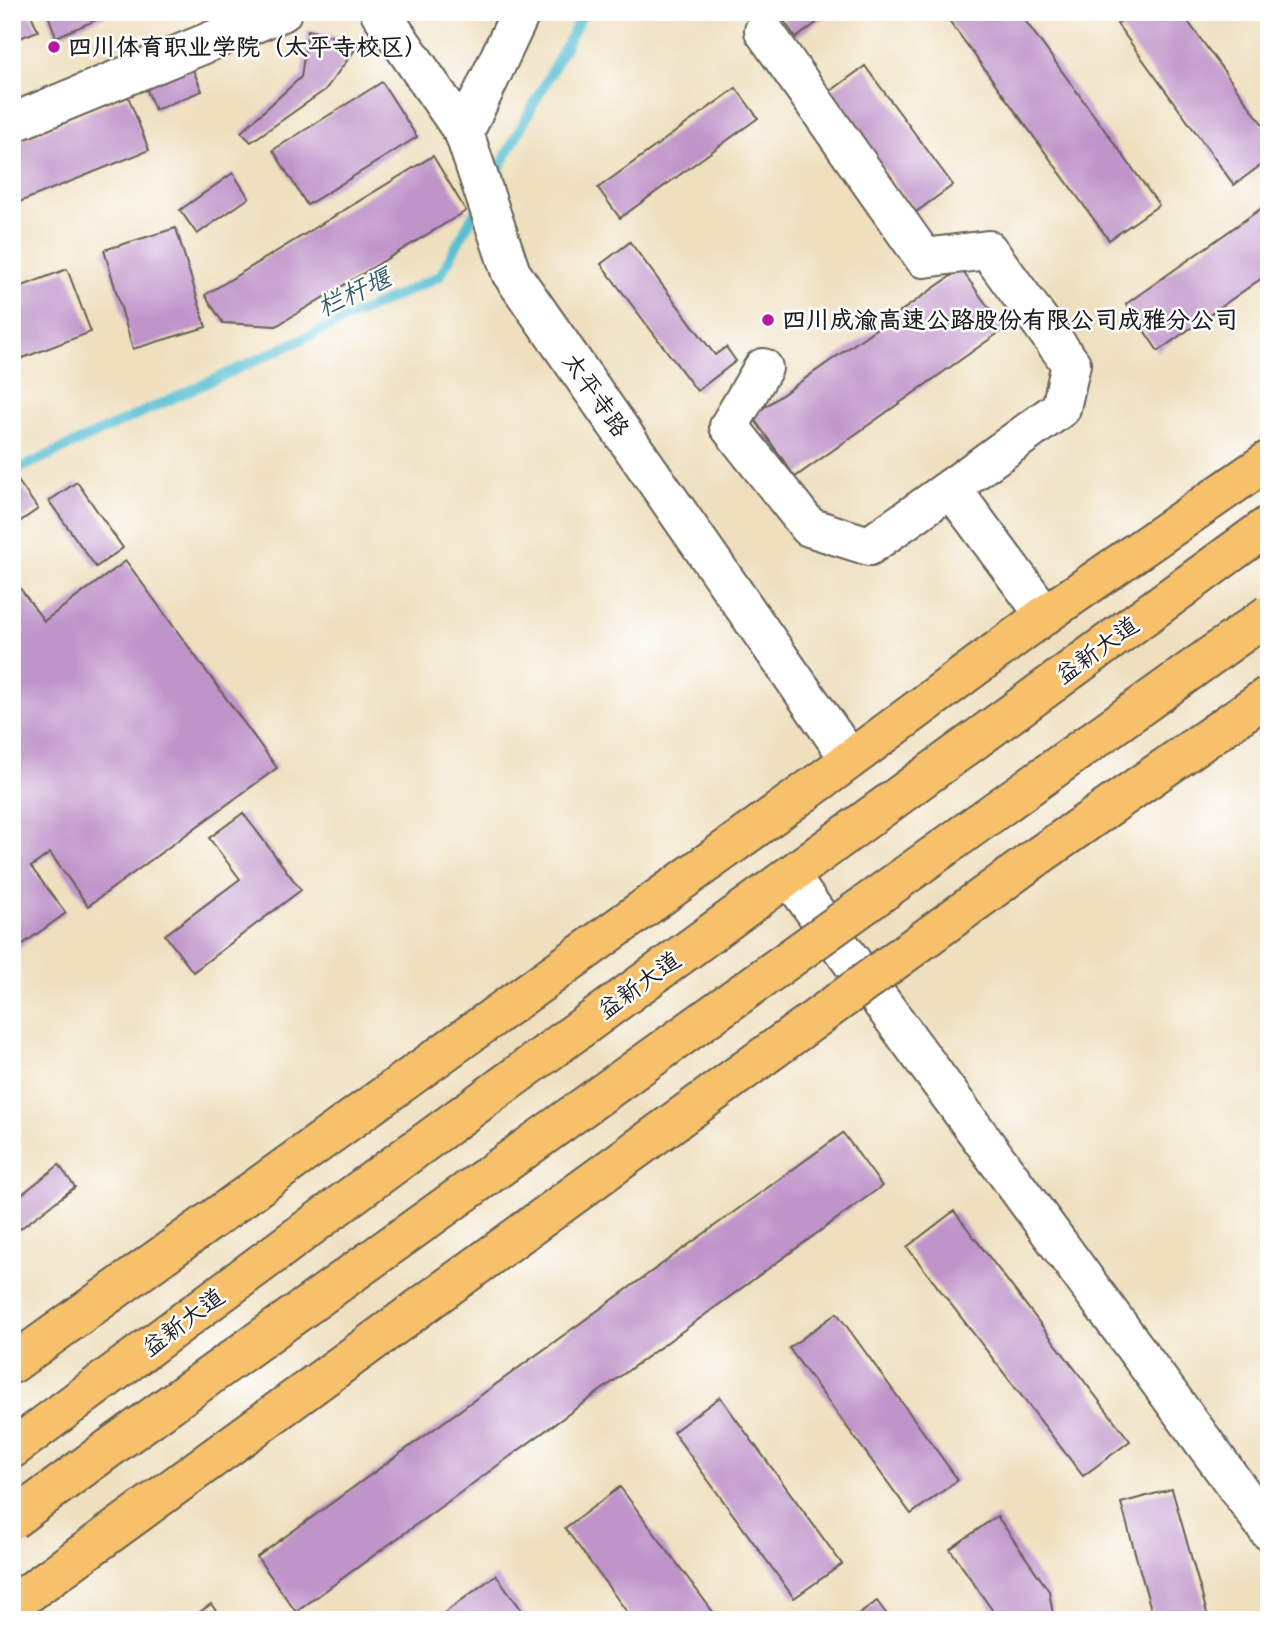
<svg xmlns="http://www.w3.org/2000/svg" width="1281" height="1632" font-family="Dekko,'LXGW WenKai TC',sans-serif">
  <rect width="100%" height="100%" fill="#fff"/>
  <filter id="ink" filterUnits="userSpaceOnUse"><feTurbulence type="fractalNoise" baseFrequency=".0143" numOctaves="2"/><feDisplacementMap in="SourceGraphic" scale="14" xChannelSelector="R" yChannelSelector="G"/><feConvolveMatrix kernelMatrix="1 2 1 2 8 2 1 2 1" color-interpolation-filters="sRGB"/></filter>
  <filter id="wash" filterUnits="userSpaceOnUse"><feTurbulence type="fractalNoise" baseFrequency=".00686" numOctaves="4" result="noise"/><feDisplacementMap in="SourceGraphic" scale="28" xChannelSelector="R" yChannelSelector="G"/><feGaussianBlur stdDeviation="1.57" result="paint"/><feColorMatrix in="noise" values="0 0 0 0 0 0 0 0 0 0 0 0 0 0 0 0 0 1.4 0 .05"/><feComposite in="paint" operator="in"/></filter>
  <g filter="url(#wash)">
    <rect width="100%" height="100%" fill="#eedfbe"/>
    <g fill="none" stroke-linecap="round" stroke-linejoin="round">
      <!-- stream -->
      <g stroke="#56bfd3" stroke-width="10">
        <polyline points="492,181 584,12"/>
        <polyline points="12,472 440,276 478,206"/>
      </g>
    </g>
    <g id="blocks">
      <!-- building -->
      <g fill="#bf94c9">
        <polygon points="12,12 30,12 38,31 12,41"/>
        <polygon points="47,12 115,12 56,37"/>
        <polygon points="778,12 831,12 796,38"/>
        <polygon points="943,12 1019,12 1159,205 1109,240"/>
        <polygon points="1133,12 1181,12 1269,133 1269,159 1234,185 1117,24"/>
        <polygon points="308,30 360,43 325,90 251,142 241,132 301,77"/>
        <polygon points="190,63 202,91 155,110 144,83"/>
        <polygon points="865,66 953,185 916,212 828,93"/>
        <polygon points="382,82 417,137 307,205 273,150"/>
        <polygon points="736,88 758,118 620,218 598,188"/>
        <polygon points="128,96 149,150 12,205 12,143"/>
        <polygon points="433,156 466,211 276,326 223,323 205,295"/>
        <polygon points="233,173 249,198 197,234 180,210"/>
        <polygon points="1269,203 1269,273 1158,351 1126,304"/>
        <polygon points="176,228 206,327 133,349 104,250"/>
        <polygon points="630,242 715,355 726,347 736,361 697,391 601,264"/>
        <polygon points="67,269 91,332 12,362 12,290"/>
        <polygon points="961,269 1004,329 795,477 752,416"/>
        <polygon points="16,478 38,509 12,527 12,481"/>
        <polygon points="77,482 123,548 96,567 49,501"/>
        <polygon points="126,561 277,768 88,906 50,853 31,867 66,913 12,952 12,577 44,621"/>
        <polygon points="243,813 301,890 193,972 165,935 240,879 209,838"/>
        <polygon points="843,1133 882,1186 296,1612 257,1557"/>
        <polygon points="59,1165 75,1187 12,1235 12,1202"/>
        <polygon points="954,1211 1130,1441 1083,1476 907,1247"/>
        <polygon points="837,1313 958,1480 911,1514 789,1348"/>
        <polygon points="720,1397 842,1564 794,1598 673,1432"/>
        <polygon points="620,1487 719,1620 633,1620 565,1528"/>
        <polygon points="1172,1489 1209,1620 1154,1620 1121,1503"/>
        <polygon points="997,1516 1049,1591 1054,1620 999,1620 950,1549"/>
        <polygon points="496,1575 529,1620 442,1620 440,1616"/>
        <polygon points="877,1601 891,1620 852,1620"/>
        <polygon points="211,1604 223,1620 189,1620"/>
      </g>
    </g>
  </g>
  <g filter="url(#ink)">
    <use href="#blocks" fill-opacity="0" stroke="#666055" stroke-width="2"/>
    <g fill="none" stroke-linecap="round" stroke-linejoin="round">
      <!-- minor casing -->
      <g stroke="#666055" stroke-width="42">
        <g id="minor">
          <polyline points="380,12 464,133 511,273 850,759"/>
          <polyline points="764,31 924,258 988,250 1071,364 1061,408 951,488"/>
          <polyline points="12,123 282,12"/>
          <polyline points="464,133 521,12"/>
          <polyline points="763,368 729,426 809,527 869,546 951,488 1045,615"/>
          <polyline points="789,876 1269,1531"/>
        </g>
      </g>
      <!-- primary casing -->
      <g stroke="#666055" stroke-width="42">
        <g id="primary">
          <polyline points="12,1364 829,775 1045,615 1269,460"/>
          <polyline points="12,1449 361,1189 1269,525"/>
        </g>
      </g>
      <!-- minor -->
      <use href="#minor" stroke="#fff" stroke-width="38"/>
      <!-- primary -->
      <use href="#primary" stroke="#f7c06b" stroke-width="38"/>
      <!-- motorway-bridge casing -->
      <g stroke="#666055" stroke-width="42" stroke-linecap="butt">
        <g id="motorway-bridge">
          <polyline points="12,1520 119,1441 1269,614"/>
          <polyline points="12,1605 1041,854 1269,695"/>
        </g>
      </g>
      <!-- motorway-bridge -->
      <use href="#motorway-bridge" stroke="#f7c06b" stroke-width="38"/>
    </g>
  </g>
  <!-- markers -->
  <g fill="#b5179e" stroke="#fff" stroke-width="2.5">
    <circle cx="54" cy="47" r="7"/>
    <circle cx="768" cy="320" r="7"/>
  </g>
  <g text-anchor="middle" stroke-width="5" stroke-linejoin="round" paint-order="stroke">
    <!-- poi labels -->
    <g font-size="24" font-weight="bold" fill="#1c1c1c" stroke="#fff" text-anchor="start">
      <text x="68" y="55">四川体育职业学院（太平寺校区）</text>
      <text x="782" y="328">四川成渝高速公路股份有限公司成雅分公司</text>
    </g>
    <!-- street labels -->
    <g font-size="24" fill="#1c1c1c" stroke="#fff">
      <text transform="translate(596 395) rotate(55)" y="8">太平寺路</text>
      <text transform="translate(1097 650) rotate(-36)" y="8">益新大道</text>
      <text transform="translate(639 985) rotate(-36)" y="8">益新大道</text>
      <text transform="translate(183 1322) rotate(-37)" y="8">益新大道</text>
    </g>
    <!-- water labels -->
    <g font-size="26" font-style="italic" fill="#335d65" stroke="#fff">
      <text transform="translate(354 292) rotate(-25)" y="9">栏杆堰</text>
    </g>
  </g>
  <!-- margin -->
  <rect width="1281" height="1632" fill="none" stroke="#fff" stroke-width="42"/>
</svg>
